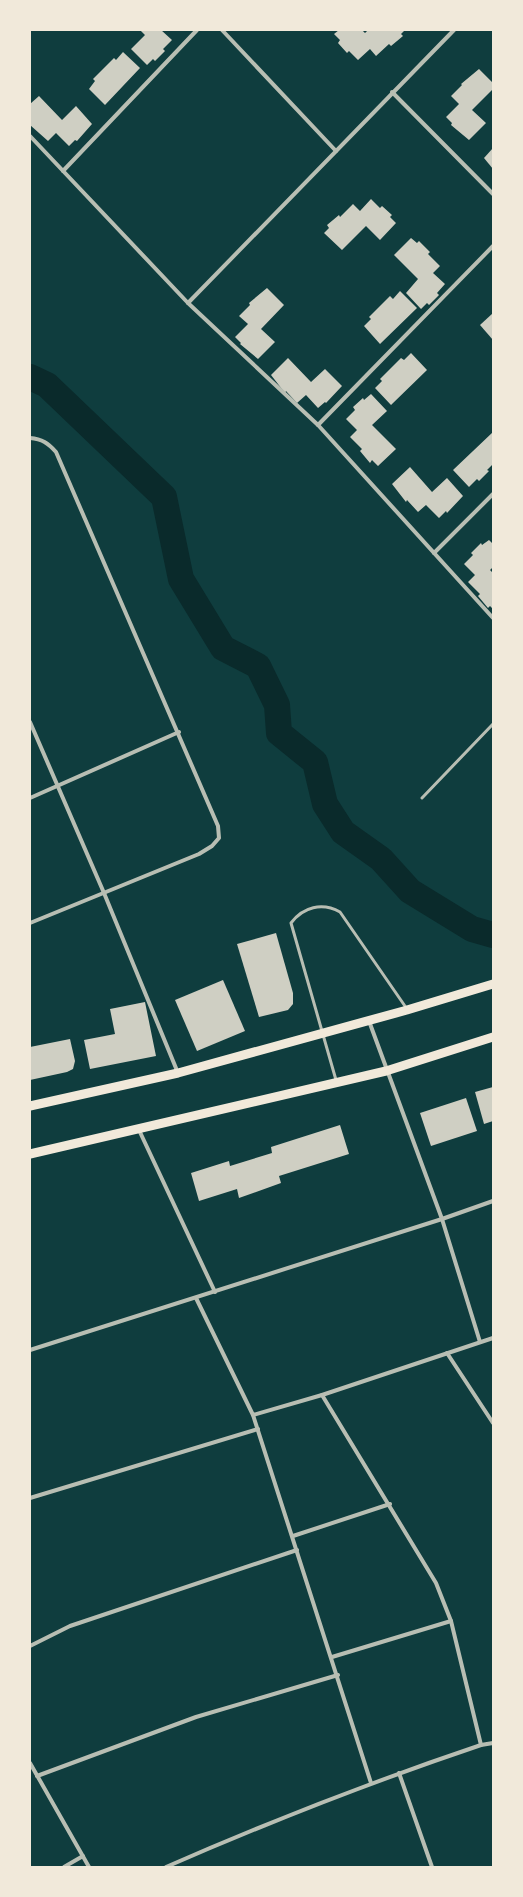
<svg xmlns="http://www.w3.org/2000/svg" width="523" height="1897" font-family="'Source Sans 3',sans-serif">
  <rect width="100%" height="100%" fill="#0f3d3e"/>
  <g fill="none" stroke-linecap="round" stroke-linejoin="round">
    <!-- river -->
    <polyline stroke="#0a2a2b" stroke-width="26" points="30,377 47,385 164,497 181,579 223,648 258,666 277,705 279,733 315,762 325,804 343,832 381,859 410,891 472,929 493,935"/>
  </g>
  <!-- building -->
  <g fill="#cfcfc3">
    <polygon points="140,30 161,30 172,40 163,49 165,51 155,61 153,59 147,65 131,49 145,35"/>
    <polygon points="339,30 362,30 365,33 368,30 405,30 401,34 403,36 391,46 389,44 376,56 370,49 358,60 349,51 347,53 338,43 340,40 334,34"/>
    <polygon points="123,52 140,68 105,105 89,89 95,81 93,79 114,58 116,60"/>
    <polygon points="479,69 493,83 493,89 472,110 486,123 469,140 451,125 452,123 446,117 459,104 451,96 462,85 461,84"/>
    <polygon points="39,96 62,120 76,106 92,124 77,141 75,140 69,146 56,133 48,141 30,125 30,104"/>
    <polygon points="493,148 493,169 484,158"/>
    <polygon points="371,199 380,208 382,206 392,215 390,217 396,223 380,240 366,226 342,250 324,233 329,228 327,225 339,215 340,217 353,204 360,211"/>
    <polygon points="411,238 417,243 419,241 430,252 428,254 440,266 433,273 445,284 437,293 439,295 429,305 427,303 421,309 406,293 418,279 394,255"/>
    <polygon points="267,288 284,305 261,329 275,342 258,359 240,344 241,343 235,337 248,324 239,316 250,305 249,303"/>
    <polygon points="400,291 417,308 380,344 364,326 371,319 369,317 390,296 393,299"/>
    <polygon points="493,313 493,340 480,325"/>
    <polygon points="411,353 427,370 391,405 375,388 382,381 380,379 401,358 404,360"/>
    <polygon points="288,358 311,382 325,369 342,386 326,403 325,402 318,408 306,395 297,403 286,391 285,393 271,375"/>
    <polygon points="371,394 387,411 372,425 396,449 378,466 372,460 370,463 360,451 362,449 350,437 357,430 346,419 355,410 353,407 363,398 364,400"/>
    <polygon points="493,432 493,464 487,470 489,471 479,481 477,479 469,487 453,470"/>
    <polygon points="410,467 432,492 447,478 463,496 447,513 446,511 439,518 426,505 418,512 407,500 406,502 392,484"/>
    <polygon points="489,540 493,544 493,567 490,570 493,573 493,609 490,606 488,608 478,596 480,594 468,582 475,575 464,564 473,555 471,553 481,543 482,545"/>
    <polygon points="276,933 293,993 293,1004 288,1010 259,1017 237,944"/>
    <polygon points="223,980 245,1031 197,1051 175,1000"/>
    <polygon points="145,1002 156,1056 90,1069 84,1040 115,1034 110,1009"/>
    <polygon points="70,1039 75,1061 73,1069 67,1072 30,1080 30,1047"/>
    <polygon points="493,1087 493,1121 484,1124 475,1092"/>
    <polygon points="466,1098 477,1131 431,1146 420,1113"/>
    <polygon points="340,1125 349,1154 279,1176 281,1183 239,1198 237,1189 199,1201 191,1173 229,1161 230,1166 272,1153 271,1147"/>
  </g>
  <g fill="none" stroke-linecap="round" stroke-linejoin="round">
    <!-- service -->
    <g stroke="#b8beb3" stroke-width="3">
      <polyline points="422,798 493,724"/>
      <path d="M336,1080L291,923C303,907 322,902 340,912L407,1009"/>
    </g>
    <!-- minor -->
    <g stroke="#b8beb3" stroke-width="4">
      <polyline points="222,30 336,151"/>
      <polyline points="392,92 493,194"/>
      <polyline points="30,136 188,303 318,425 493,618"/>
      <polyline points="63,171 197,30"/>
      <polyline points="188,303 454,30"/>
      <polyline points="318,425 493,246"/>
      <path d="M30,438C42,439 48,443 56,452L218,826L219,838L212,846L199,854L30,923"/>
      <polyline points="434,553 493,494"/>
      <polyline points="30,722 104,893 178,1073"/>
      <polyline points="30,798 179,732"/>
      <polyline points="369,1021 442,1219 480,1342"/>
      <polyline points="139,1130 215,1292"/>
      <polyline points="196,1298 253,1415 371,1783"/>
      <polyline points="493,1338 322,1395 436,1583 451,1621 481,1745 493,1743"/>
      <polyline points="30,1350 442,1219 493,1201"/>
      <polyline points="447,1353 493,1423"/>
      <polyline points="253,1415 322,1395"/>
      <polyline points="30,1498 258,1429"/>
      <polyline points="293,1536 390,1504"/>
      <polyline points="30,1646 70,1626 297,1550"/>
      <polyline points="332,1657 451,1621"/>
      <polyline points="30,1763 89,1867"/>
      <polyline points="399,1773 432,1867"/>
      <polyline points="37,1776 196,1717 338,1675"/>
      <polyline points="64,1867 83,1856"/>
      <path d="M166,1867C269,1822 374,1781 481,1745"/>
    </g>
    <!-- primary -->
    <g stroke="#f1e9da" stroke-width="9">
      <polyline points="30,1106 178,1073 407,1010 493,984"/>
      <polyline points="30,1154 386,1071 493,1037"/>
    </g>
  </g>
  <!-- border -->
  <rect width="523" height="1897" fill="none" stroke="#f1e9da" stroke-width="62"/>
</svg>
